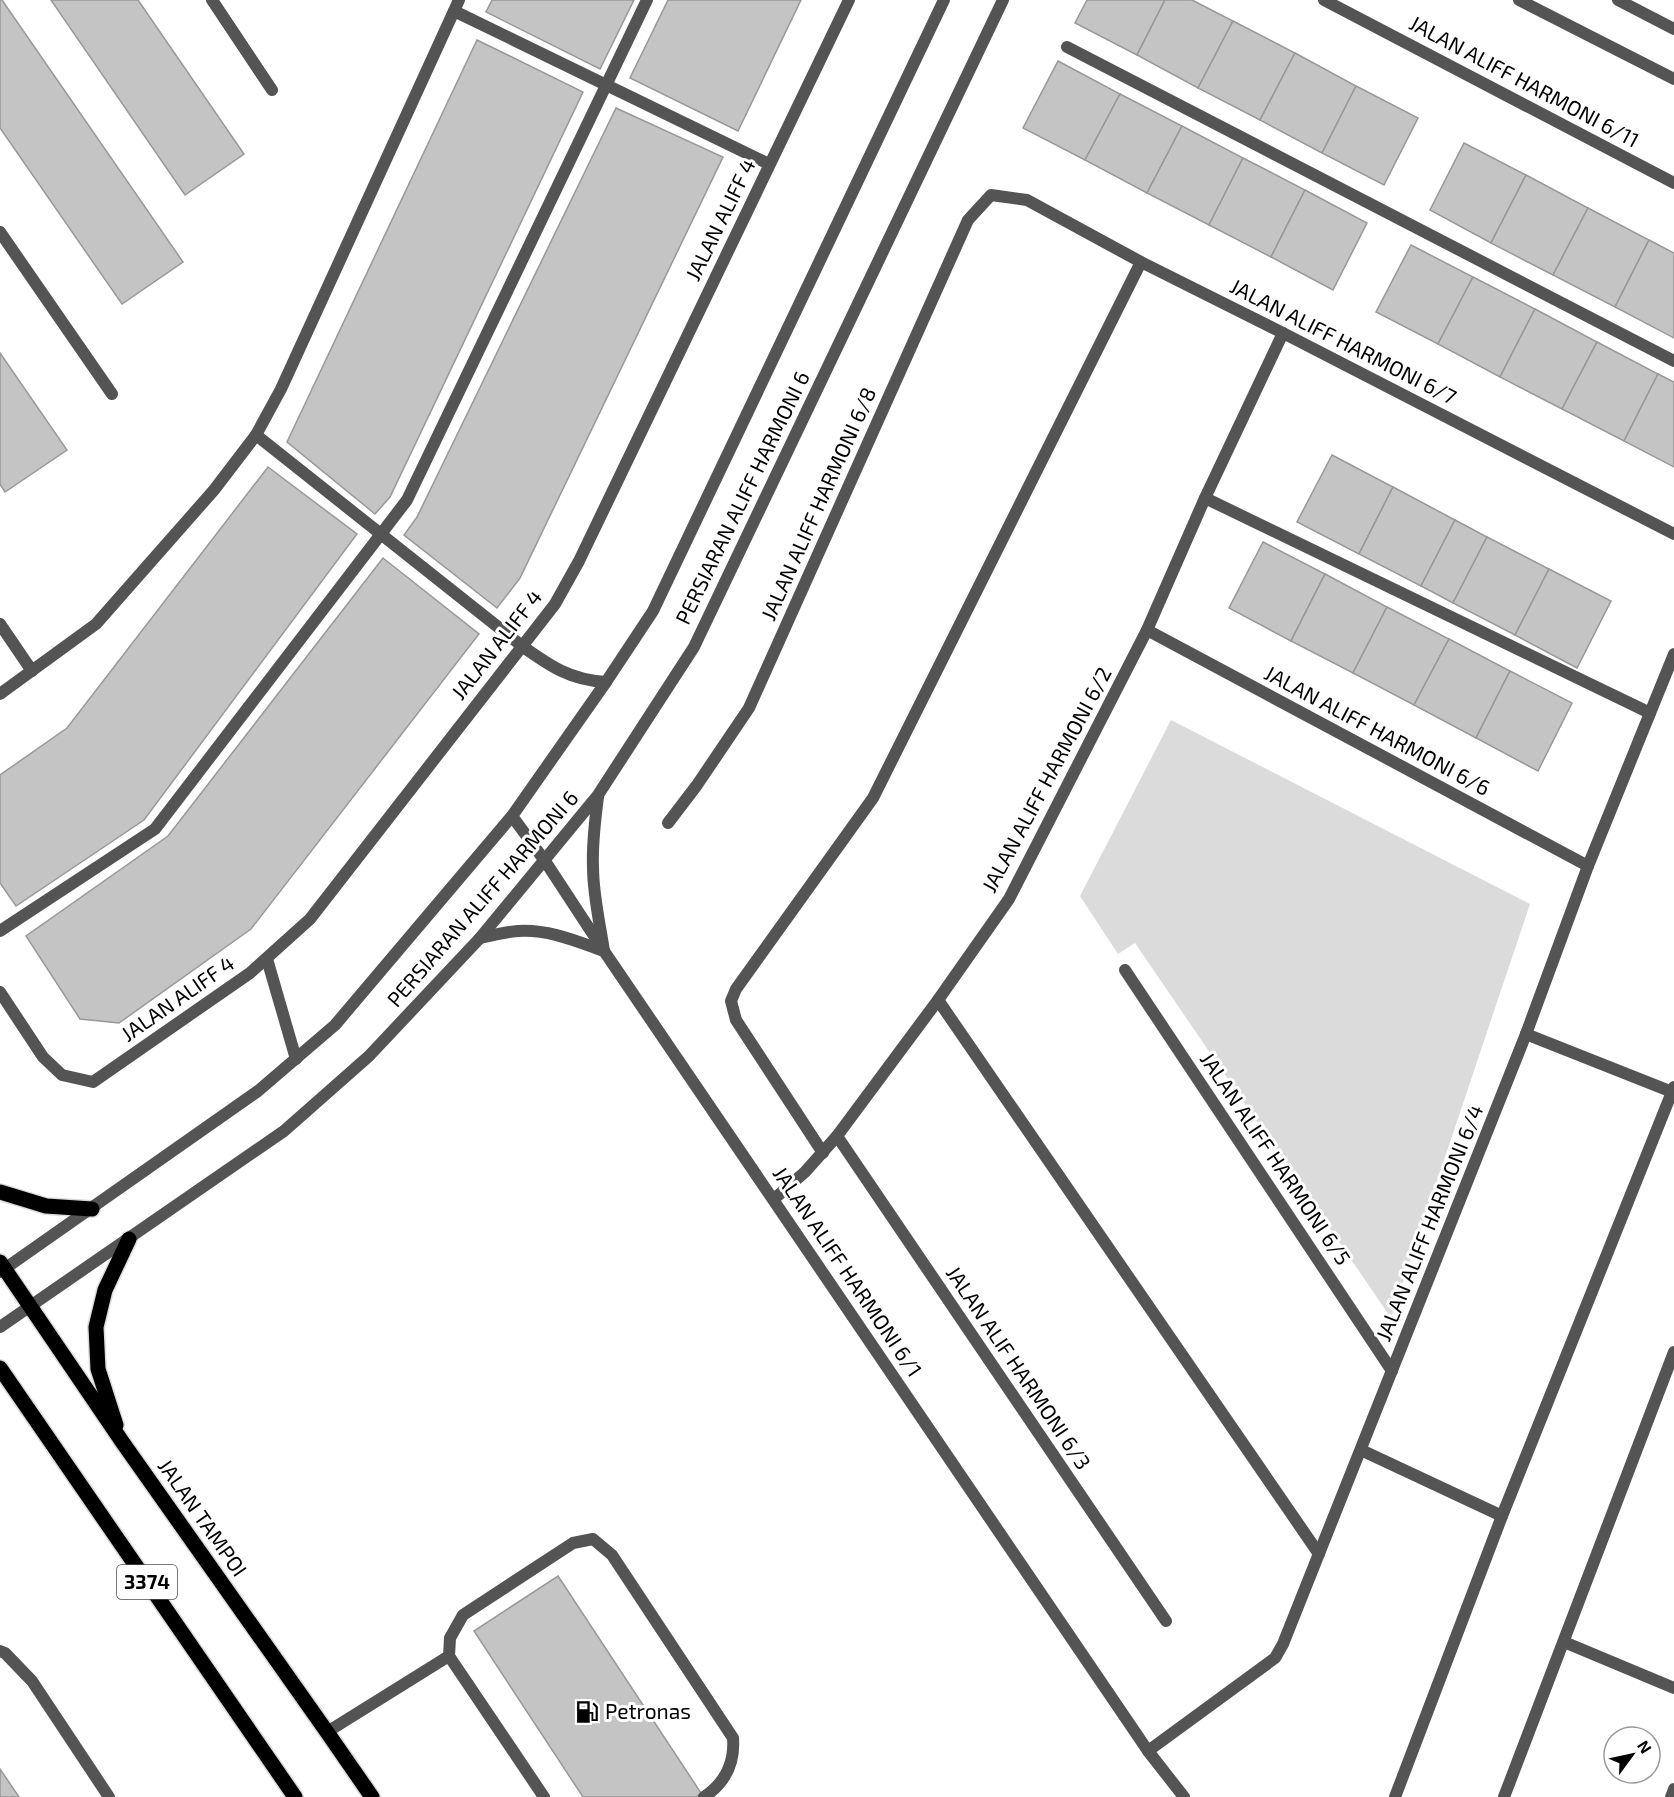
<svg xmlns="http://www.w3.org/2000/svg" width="1674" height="1797" font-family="'Exo 2',sans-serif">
  <rect width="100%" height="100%" fill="#fff"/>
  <!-- green -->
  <polygon fill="#dbdbdb" points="1171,720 1530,904 1391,1318 1135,943 1118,954 1080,896"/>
  <!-- building -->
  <g fill="#c4c4c4" stroke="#989898" stroke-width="1.5">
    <polygon points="0,0 2,0 183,262 122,304 0,128"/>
    <polygon points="51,0 138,0 244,154 185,195"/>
    <polygon points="492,0 634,0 600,69 486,12"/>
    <polygon points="668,0 801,0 738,131 630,78"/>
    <polygon points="1087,0 1165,0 1137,55 1075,23"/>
    <polygon points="1165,0 1192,0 1233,21 1198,88 1137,55"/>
    <polygon points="1233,21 1295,53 1260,120 1198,88"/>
    <polygon points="477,40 583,92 390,497 375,514 287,442"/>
    <polygon points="1295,53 1356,86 1322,153 1260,120"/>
    <polygon points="1058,61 1120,94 1085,160 1023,128"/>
    <polygon points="1356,86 1418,118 1384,185 1322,153"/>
    <polygon points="1120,94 1182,126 1147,193 1085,160"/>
    <polygon points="616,108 723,157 520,578 497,608 404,535 417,517"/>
    <polygon points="1182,126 1243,158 1209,225 1147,193"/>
    <polygon points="1464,143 1526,175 1491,243 1430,210"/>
    <polygon points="1243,158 1305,190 1271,257 1209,225"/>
    <polygon points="1526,175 1588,208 1553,275 1491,243"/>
    <polygon points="1305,190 1367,223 1333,290 1271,257"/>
    <polygon points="1588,208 1649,240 1615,307 1553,275"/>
    <polygon points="1649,240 1674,253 1674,338 1615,307"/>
    <polygon points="1411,245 1473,277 1438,344 1376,312"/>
    <polygon points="1473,277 1535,309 1500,377 1438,344"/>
    <polygon points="1535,309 1597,342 1562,409 1500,377"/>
    <polygon points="1597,342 1658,374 1624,441 1562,409"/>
    <polygon points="0,353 67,450 5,492 0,484"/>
    <polygon points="1658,374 1674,382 1674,467 1624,441"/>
    <polygon points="1332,455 1393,487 1359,554 1297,522"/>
    <polygon points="268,467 357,534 144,820 16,906 0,883 0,775 67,728"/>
    <polygon points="1393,487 1455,520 1421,586 1359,554"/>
    <polygon points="1455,520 1487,537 1453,603 1421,586"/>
    <polygon points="1487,537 1549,569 1515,635 1453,603"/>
    <polygon points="1263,542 1325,574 1291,641 1229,608"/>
    <polygon points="383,558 479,634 251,929 119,1023 80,1019 26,936 168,836"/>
    <polygon points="1549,569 1611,601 1577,668 1515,635"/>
    <polygon points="1325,574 1387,607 1353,673 1291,641"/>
    <polygon points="1387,607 1449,639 1414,705 1353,673"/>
    <polygon points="1449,639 1510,671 1476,738 1414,705"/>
    <polygon points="1510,671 1572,703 1538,771 1476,738"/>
    <polygon points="558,1576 701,1793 696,1797 583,1797 474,1631"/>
    <polygon points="0,1769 19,1797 0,1797"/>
  </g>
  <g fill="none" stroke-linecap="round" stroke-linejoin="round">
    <!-- primary casing -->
    <g stroke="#dbdbdb" stroke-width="18">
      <g id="primary">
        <polyline points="0,1192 46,1206 92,1209"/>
        <polyline points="0,1262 123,1443 327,1732 372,1797"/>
        <polyline points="0,1368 295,1797"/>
        <polyline points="116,1425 98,1369 96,1327 105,1290 129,1239"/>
      </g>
    </g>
    <!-- service -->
    <g stroke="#545454" stroke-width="12">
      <polyline points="454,11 769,164"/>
      <polyline points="1067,47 1674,361"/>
      <polyline points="256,435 522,646"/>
      <polyline points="1205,498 1650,713"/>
      <polyline points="0,624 32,671"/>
      <polyline points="0,931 155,829 407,500 647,0"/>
      <polyline points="938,1000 1319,1554"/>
      <polyline points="1526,1034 1672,1092"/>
      <polyline points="823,1153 736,1020 731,1001 736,989 873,798 1141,262"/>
      <polyline points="1361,1450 1502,1516"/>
      <polyline points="1564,1642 1674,1688"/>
      <polyline points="0,1651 5,1653 32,1681 109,1797"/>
      <polyline points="327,1732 449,1656"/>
      <polyline points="1148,1751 1184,1797"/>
      <path d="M544,1797L449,1656L450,1638L463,1615L573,1543L593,1539L612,1555L733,1738C735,1764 725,1783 704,1797"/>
      <polyline points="1395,1797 1502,1516 1674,1087"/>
      <polyline points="1504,1797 1674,1352"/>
    </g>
    <!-- minor -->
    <g stroke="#545454" stroke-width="12">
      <polyline points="212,0 272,90"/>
      <polyline points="1324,0 1674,183"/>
      <polyline points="0,232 112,394"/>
      <polyline points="1147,630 1588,866"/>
      <path d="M522,646C550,666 570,680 606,682"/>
      <polyline points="0,694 96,624 214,490 256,435 281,389 459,0"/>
      <polyline points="512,816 545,861 604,951 1148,1751 1275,1658 1283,1644 1526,1034 1588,866 1674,654"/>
      <polyline points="668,823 697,785 749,708 968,220 991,195 1027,200 1141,262 1283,333 1674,534"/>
      <polyline points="267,959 296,1059"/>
      <polyline points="1125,970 1392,1371"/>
      <polyline points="0,992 43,1057 62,1075 93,1082 250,973 310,919 555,604 579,561 849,0"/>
      <polyline points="837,1136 1166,1621"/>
      <polyline points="774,1199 805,1172 837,1136 938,1000 1009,899 1147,630 1205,498 1283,333"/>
      <polyline points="1671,1797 1674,1789"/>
    </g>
    <!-- tertiary -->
    <g stroke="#545454" stroke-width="12">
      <polyline points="1519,0 1674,79"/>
      <polyline points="1618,0 1674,29"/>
      <path d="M480,938C493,935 505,932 518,931C548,929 576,941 604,951C600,924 593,895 593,867C592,844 595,820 598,797"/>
      <polyline points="0,1272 258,1091 335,1025 512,816 606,682 653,611 944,0"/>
      <polyline points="0,1327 284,1131 369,1056 480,938 598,795 694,647 1003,0"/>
    </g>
    <!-- primary -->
    <use href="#primary" stroke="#000" stroke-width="15"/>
  </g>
  <!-- icons -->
  <defs>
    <g id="fuel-bare" transform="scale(1.8)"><path d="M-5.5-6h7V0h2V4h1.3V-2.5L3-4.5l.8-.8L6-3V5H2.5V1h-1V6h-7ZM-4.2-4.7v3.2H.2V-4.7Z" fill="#000" stroke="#fff" stroke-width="2.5" paint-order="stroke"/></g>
  </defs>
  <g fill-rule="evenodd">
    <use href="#fuel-bare" x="587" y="1712"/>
  </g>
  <g text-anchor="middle" stroke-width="6" stroke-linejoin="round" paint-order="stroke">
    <!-- shield labels -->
    <rect fill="#fff" stroke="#4c4c4c" stroke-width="1.5" x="117" y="1565" width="60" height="34" rx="4.5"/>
    <g font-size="20" font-weight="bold" fill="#000">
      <text x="147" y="1589">3374</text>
    </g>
    <!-- street labels -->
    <g font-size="21" fill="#000" stroke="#fff">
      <text transform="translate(1524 82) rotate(28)" y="7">JALAN ALIFF HARMONI 6/11</text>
      <text transform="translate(721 220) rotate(-64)" y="7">JALAN ALIFF 4</text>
      <text transform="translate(1343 342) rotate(27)" y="7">JALAN ALIFF HARMONI 6/7</text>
      <text transform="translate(743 498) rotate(-64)" y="7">PERSIARAN ALIFF HARMONI 6</text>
      <text transform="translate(819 504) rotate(-66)" y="7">JALAN ALIFF HARMONI 6/8</text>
      <text transform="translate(497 645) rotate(-52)" y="7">JALAN ALIFF 4</text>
      <text transform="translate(1377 731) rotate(28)" y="7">JALAN ALIFF HARMONI 6/6</text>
      <text transform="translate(1047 780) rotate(-62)" y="7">JALAN ALIFF HARMONI 6/2</text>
      <text transform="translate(483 899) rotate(-49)" y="7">PERSIARAN ALIFF HARMONI 6</text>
      <text transform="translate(178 999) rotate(-35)" y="7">JALAN ALIFF 4</text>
      <text transform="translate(1275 1159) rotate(56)" y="7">JALAN ALIFF HARMONI 6/5</text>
      <text transform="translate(1430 1223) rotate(-68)" y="7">JALAN ALIFF HARMONI 6/4</text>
      <text transform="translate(847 1272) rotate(56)" y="7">JALAN ALIFF HARMONI 6/1</text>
      <text transform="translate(1018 1368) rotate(56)" y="7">JALAN ALIF HARMONI 6/3</text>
      <text transform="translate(202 1518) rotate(55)" y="7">JALAN TAMPOI</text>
    </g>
    <!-- poi labels -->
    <g font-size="21" fill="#000" stroke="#fff" text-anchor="start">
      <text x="605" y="1719">Petronas</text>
    </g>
  </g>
  <!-- north arrow -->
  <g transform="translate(1632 1755) rotate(57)"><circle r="28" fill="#ffffff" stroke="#999999" stroke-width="1.5"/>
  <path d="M0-4.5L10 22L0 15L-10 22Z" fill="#000000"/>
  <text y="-9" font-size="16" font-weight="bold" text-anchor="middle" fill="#000000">N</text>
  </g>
</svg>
